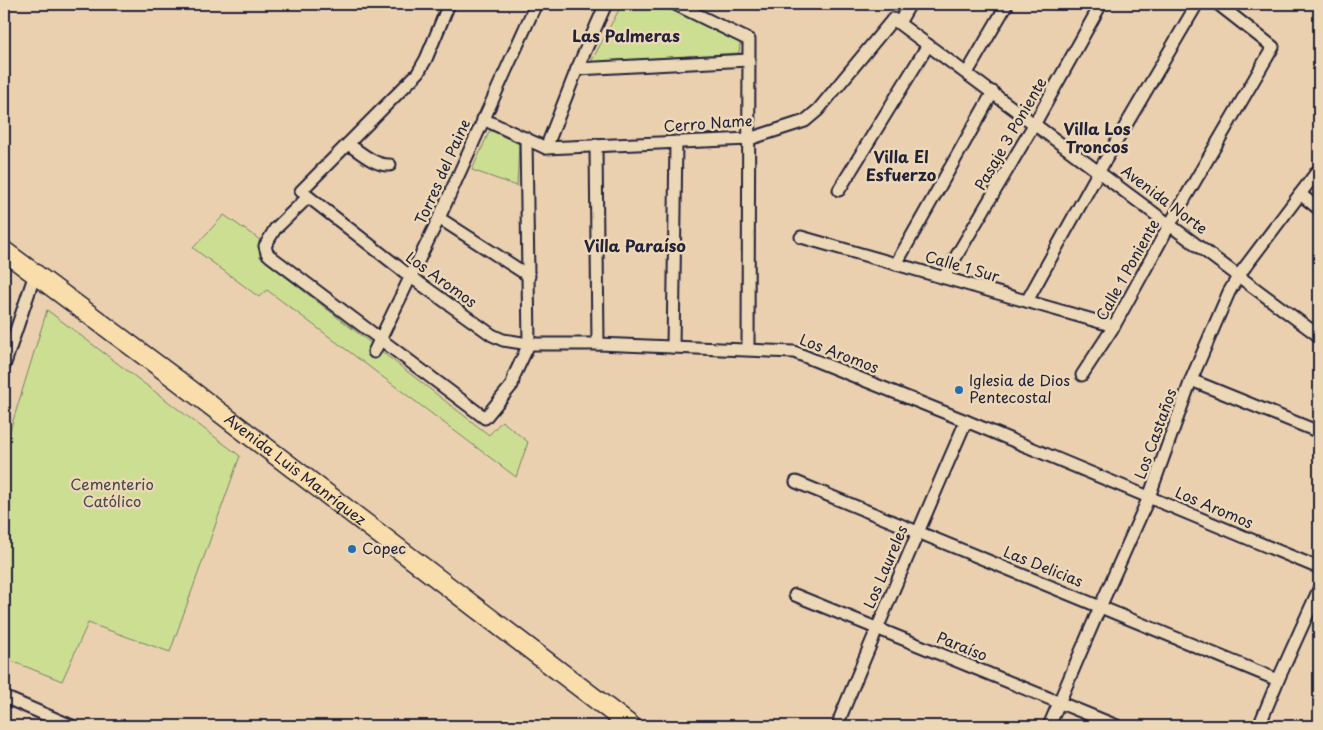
<svg xmlns="http://www.w3.org/2000/svg" width="1323" height="730" font-family="'Playpen Sans',sans-serif">
  <rect width="100%" height="100%" fill="#ebd0b0"/>
  <filter id="ink" filterUnits="userSpaceOnUse"><feTurbulence type="fractalNoise" baseFrequency=".02" numOctaves="2"/><feDisplacementMap in="SourceGraphic" scale="10" xChannelSelector="R" yChannelSelector="G"/><feConvolveMatrix kernelMatrix="1 2 1 2 8 2 1 2 1" color-interpolation-filters="sRGB"/></filter>
  <g filter="url(#ink)">
    <!-- green -->
    <g fill="#cbde92" stroke="#768066">
      <polygon points="622,4 666,4 734,36 740,44 739,53 591,62"/>
      <polygon points="490,130 519,144 517,186 472,170"/>
      <polygon points="224,215 260,240 260,257 489,435 502,421 528,442 516,477 267,290 259,297 193,248"/>
      <polygon points="47,310 240,456 170,652 88,623 62,681 4,658 4,450"/>
    </g>
    <g fill="none" stroke-linecap="round" stroke-linejoin="round">
      <!-- street casing -->
      <g stroke="#22223b" stroke-width="15">
        <g id="street">
          <polyline points="449,4 426,59 418,73 301,191 411,277 492,335 503,340 529,344 598,344 794,352 966,421 1319,568"/>
          <polyline points="675,4 749,40 748,349"/>
          <polyline points="899,23 910,4"/>
          <polyline points="577,69 749,60"/>
          <polyline points="967,73 1007,4"/>
          <polyline points="483,119 546,148 749,139 805,121 818,110 893,19 1319,336"/>
          <path d="M348,144C360,152 375,166 390,165"/>
          <polyline points="596,145 598,344"/>
          <polyline points="546,148 577,69 606,4"/>
          <polyline points="839,190 928,45"/>
          <polyline points="1300,194 1319,209"/>
          <polyline points="308,197 275,229 265,246 267,253 270,256 485,418 512,385 514,376 529,344 526,138"/>
          <polyline points="439,218 529,276"/>
          <polyline points="801,237 1114,326"/>
          <polyline points="896,264 993,92"/>
          <polyline points="944,277 1035,123 1101,4"/>
          <polyline points="1027,301 1099,171 1197,4"/>
          <polyline points="673,347 676,142"/>
          <polyline points="374,352 439,218 536,4"/>
          <polyline points="4,366 35,274"/>
          <polyline points="1082,375 1114,326 1170,224 1273,47 1218,4"/>
          <polyline points="1191,380 1319,432"/>
          <polyline points="796,482 1278,680"/>
          <polyline points="795,595 1117,726"/>
          <polyline points="4,697 72,726"/>
          <path d="M839,726L840,718C881,618 923,520 966,421"/>
          <polyline points="1049,726 1100,607 1149,497 1191,380 1229,292 1239,275 1319,169"/>
          <polyline points="1259,726 1278,680 1319,589"/>
        </g>
      </g>
      <!-- primary casing -->
      <g stroke="#22223b" stroke-width="22">
        <g id="primary">
          <path id="s1" d="M4,251L176,379L631,726"/>
        </g>
      </g>
      <!-- street -->
      <use href="#street" stroke="#ecd7b6" stroke-width="11"/>
      <!-- primary -->
      <use href="#primary" stroke="#f9deab" stroke-width="19"/>
    </g>
  </g>
  <!-- markers -->
  <g fill="#1f6fb2" stroke="#ecd7b6" stroke-width="2">
    <circle cx="959" cy="390" r="5"/>
    <circle cx="352" cy="549" r="5"/>
  </g>
  <g text-anchor="middle" stroke-width="5" stroke-linejoin="round" paint-order="stroke">
    <!-- street labels -->
    <g font-size="15" fill="#22223b" stroke="#ecd7b6">
      <text transform="translate(708 124) rotate(-4)" y="5">Cerro Name</text>
      <text transform="translate(1011 134) rotate(-60)" y="5">Pasaje 3 Poniente</text>
      <text transform="translate(443 172) rotate(-66)" y="5">Torres del Paine</text>
      <text transform="translate(1164 200) rotate(37)" y="5">Avenida Norte</text>
      <text transform="translate(962 267) rotate(16)" y="5">Calle 1 Sur</text>
      <text transform="translate(1128 270) rotate(-61)" y="5">Calle 1 Poniente</text>
      <text transform="translate(441 280) rotate(36)" y="5">Los Aromos</text>
      <text transform="translate(839 354) rotate(21)" y="5">Los Aromos</text>
      <text transform="translate(1156 434) rotate(-70)" y="5">Los Castaños</text>
      <text dy="5" stroke="none"><textPath href="#s1" startOffset="364">Avenida Luis Manríquez</textPath></text>
      <text transform="translate(1214 508) rotate(23)" y="5">Los Aromos</text>
      <text transform="translate(886 567) rotate(-67)" y="5">Los Laureles</text>
      <text transform="translate(1043 567) rotate(22)" y="5">Las Delicias</text>
      <text transform="translate(962 647) rotate(22)" y="5">Paraíso</text>
    </g>
    <!-- poi labels -->
    <g font-size="15" fill="#22223b" stroke="#ecd7b6" text-anchor="start">
      <text x="969" y="386">Iglesia de Dios<tspan x="969" dy="17">Pentecostal</tspan></text>
      <text x="362" y="554">Copec</text>
    </g>
    <!-- park labels -->
    <g font-size="15" fill="#44484c" stroke="#ecd7b6">
      <text x="112" y="490">Cementerio<tspan x="112" dy="17">Católico</tspan></text>
    </g>
    <!-- neighbourhood labels -->
    <g font-size="16" font-weight="bold" fill="#22223b" stroke="#ecd7b6">
      <text x="626" y="42">Las Palmeras</text>
      <text x="1097" y="135">Villa Los<tspan x="1097" dy="18">Troncos</tspan></text>
      <text x="901" y="163">Villa El<tspan x="901" dy="18">Esfuerzo</tspan></text>
      <text x="635" y="252">Villa Paraíso</text>
    </g>
  </g>
  <!-- margin -->
  <rect width="1323" height="730" fill="none" stroke="#ecd7b6" stroke-width="20"/>
  <rect x="10" y="10" width="1303" height="710" fill="none" stroke="#22223b" stroke-width="2" filter="url(#ink)"/>
</svg>
